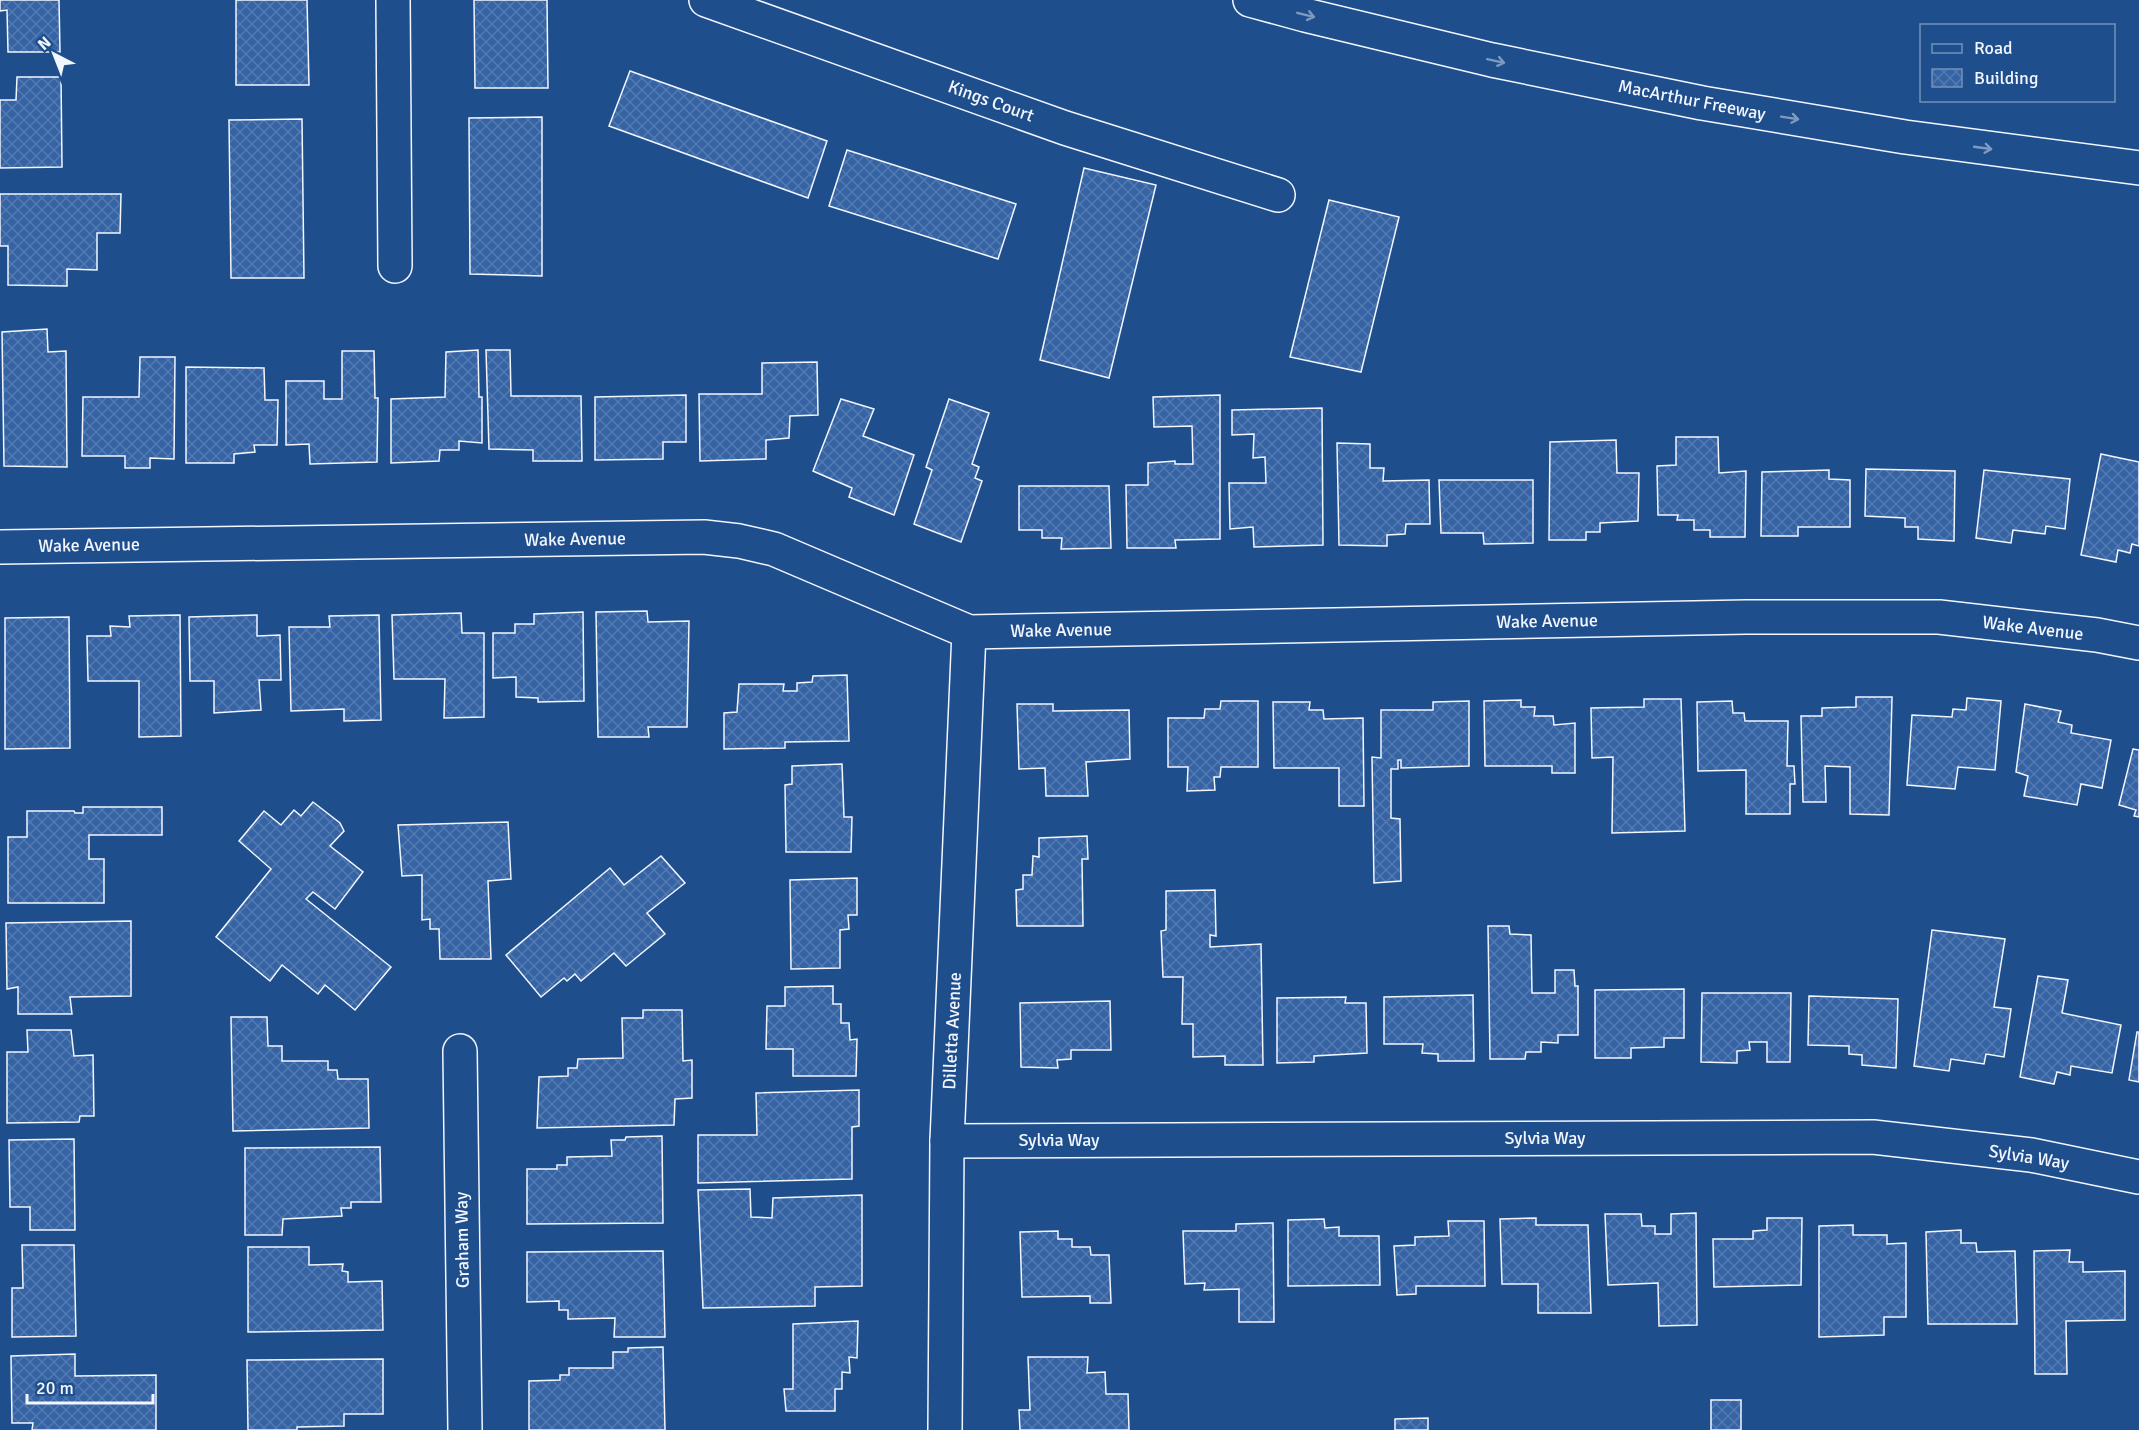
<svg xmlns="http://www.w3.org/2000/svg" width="2139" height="1430" font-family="Signika,sans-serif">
  <defs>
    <pattern id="building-cross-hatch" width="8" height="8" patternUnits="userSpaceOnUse" patternTransform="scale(1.5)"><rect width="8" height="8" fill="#3563a3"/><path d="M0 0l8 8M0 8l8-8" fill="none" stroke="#537ab1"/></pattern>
  </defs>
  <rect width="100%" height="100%" fill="#1f4e8c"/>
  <!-- building -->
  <g fill="url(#building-cross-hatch)" stroke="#f2f6ff" stroke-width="1.5">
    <polygon points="0,0 59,0 60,52 8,52 7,10 0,11"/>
    <polygon points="236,0 307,0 309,85 236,85"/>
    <polygon points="474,0 547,0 548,88 475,88"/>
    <polygon points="630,71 827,141 808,198 609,126"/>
    <polygon points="17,77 61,77 62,167 0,168 0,100 16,100"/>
    <polygon points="542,117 542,276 470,274 469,118"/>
    <polygon points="302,119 304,278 231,278 229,120"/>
    <polygon points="847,150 1016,204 998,259 829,206"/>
    <polygon points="1084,168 1156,185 1109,378 1040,360"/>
    <polygon points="0,194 121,194 120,233 97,233 97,270 67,269 67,286 8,285 8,246 0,246"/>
    <polygon points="1329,200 1399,217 1361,372 1290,357"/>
    <polygon points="47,329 48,352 66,351 67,467 4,466 2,332"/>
    <polygon points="478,350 479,397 482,397 482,443 459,441 459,450 440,450 439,461 391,463 391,399 445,397 446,352"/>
    <polygon points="486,350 510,350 511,396 581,396 582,461 533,461 533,450 489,449"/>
    <polygon points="342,351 374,351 375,398 378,398 377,462 310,464 309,444 286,445 286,381 324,381 324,399 342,399"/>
    <polygon points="140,357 175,357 174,459 150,458 150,468 125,468 125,456 82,456 83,397 139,397"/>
    <polygon points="817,362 818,415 790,416 789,438 766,440 766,459 700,461 699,394 762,394 762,363"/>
    <polygon points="186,367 264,368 265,400 278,400 277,445 254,445 255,452 234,454 234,463 186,463"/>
    <polygon points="686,395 686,442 663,442 663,459 595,460 595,397"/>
    <polygon points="1220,395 1220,539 1175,540 1176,548 1127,548 1126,485 1148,485 1148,463 1175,461 1175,464 1193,464 1192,426 1154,427 1153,397"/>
    <polygon points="841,399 874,409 863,436 914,455 894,515 849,497 852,488 813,471"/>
    <polygon points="949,399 989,413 972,464 979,467 975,478 982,481 961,542 914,524 932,470 926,467"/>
    <polygon points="1322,408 1323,545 1254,547 1253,527 1230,529 1229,483 1266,483 1265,457 1253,458 1254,434 1232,435 1232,410"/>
    <polygon points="1676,437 1718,437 1719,473 1746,471 1745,537 1710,537 1710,530 1694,530 1694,520 1677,520 1678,515 1658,515 1657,466 1676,465"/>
    <polygon points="1616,440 1617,473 1639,473 1638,521 1600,523 1600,532 1586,532 1586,540 1549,540 1550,442"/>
    <polygon points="1337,443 1370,444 1370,468 1384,468 1383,481 1429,480 1430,524 1406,524 1405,534 1387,535 1387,546 1339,545"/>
    <polygon points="2101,454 2139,462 2139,546 2132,544 2130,553 2118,550 2116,562 2081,555"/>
    <polygon points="1866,469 1955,471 1954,541 1918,539 1918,527 1905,527 1905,518 1865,516"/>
    <polygon points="1829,470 1829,479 1850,480 1850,527 1798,527 1798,536 1761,536 1762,472"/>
    <polygon points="1984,470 2070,479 2065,529 2046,526 2045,534 2013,530 2011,543 1976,538"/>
    <polygon points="1439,480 1533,480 1533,543 1484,544 1483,533 1441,533"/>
    <polygon points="1019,486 1109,486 1111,548 1061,549 1062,538 1042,538 1042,530 1019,530"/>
    <polygon points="647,611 648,622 689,621 687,727 648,727 649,737 598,737 596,612"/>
    <polygon points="583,612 584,701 538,702 538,698 516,697 516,677 493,678 493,633 515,633 515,624 534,624 534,614"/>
    <polygon points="461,613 462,633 484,633 484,717 444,718 445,679 394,679 392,615"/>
    <polygon points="180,615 181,736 139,737 139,681 88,681 87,636 111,636 110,626 130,627 129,616"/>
    <polygon points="257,615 257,636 280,635 281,680 259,680 261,710 214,713 214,681 190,681 189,617"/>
    <polygon points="379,615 381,720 344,721 344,709 291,711 289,627 330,627 329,616"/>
    <polygon points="69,617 70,748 5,749 5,618"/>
    <polygon points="847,675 849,741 785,742 785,748 724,749 724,713 737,712 739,684 784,684 783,691 797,691 797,683 812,682 813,676"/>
    <polygon points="1856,697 1892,697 1889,815 1850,814 1850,767 1825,766 1826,802 1803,802 1801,716 1822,716 1822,708 1856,707"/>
    <polygon points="1967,698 2001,701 1995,770 1958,767 1955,789 1907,785 1912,715 1952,717 1953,709 1966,710"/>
    <polygon points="1644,699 1681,699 1685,831 1612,833 1613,757 1592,758 1591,708 1644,707"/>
    <polygon points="1521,700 1521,707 1535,707 1534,716 1553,716 1554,725 1575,723 1575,773 1552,773 1552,766 1485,766 1484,701"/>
    <polygon points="1221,701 1258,701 1258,767 1221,767 1220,777 1214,777 1215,790 1187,791 1188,767 1168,767 1168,718 1204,718 1205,709 1220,709"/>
    <polygon points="1469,701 1469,766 1401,768 1401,760 1398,760 1398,769 1391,769 1391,818 1400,819 1401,881 1374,883 1372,757 1381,758 1381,710 1433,710 1433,702"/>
    <polygon points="1732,701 1733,713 1744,713 1745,721 1788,721 1787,766 1794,766 1795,784 1790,784 1790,814 1746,814 1746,770 1698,771 1697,702"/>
    <polygon points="1273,702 1310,702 1309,710 1323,710 1324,719 1363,718 1364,806 1339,806 1339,768 1274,768"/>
    <polygon points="1017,704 1053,704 1053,711 1129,710 1130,759 1086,762 1088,796 1046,796 1045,768 1019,769"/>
    <polygon points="2025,704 2061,711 2058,722 2072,725 2071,733 2111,740 2102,788 2081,784 2077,805 2024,796 2028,776 2016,772"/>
    <polygon points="2133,749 2139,750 2139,817 2134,816 2136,810 2119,805"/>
    <polygon points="842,764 844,817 852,817 851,852 786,852 785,785 792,784 792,766"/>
    <polygon points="313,802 340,823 344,831 330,846 363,872 335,909 313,892 306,899 391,967 355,1010 325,985 318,994 282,965 270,981 216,937 271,869 239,841 264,811 281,825 294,810 301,816"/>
    <polygon points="83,807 162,807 162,835 89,835 89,859 104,859 104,903 8,903 8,837 27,837 27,811 74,811 75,813 83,813"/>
    <polygon points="508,822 511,879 488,881 491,959 440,959 439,929 430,929 430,919 422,920 422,875 402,876 398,825"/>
    <polygon points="1087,836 1088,859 1082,859 1083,926 1017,926 1016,890 1023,889 1023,875 1032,875 1033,856 1039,857 1039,838"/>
    <polygon points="661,856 685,883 647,913 665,934 626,966 614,953 581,981 575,974 567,981 564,978 541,997 506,955 610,868 624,885"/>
    <polygon points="857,878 857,915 848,915 849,929 840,930 840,968 791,969 790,880"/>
    <polygon points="1215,890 1216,936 1210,935 1210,947 1261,944 1263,1065 1225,1065 1225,1056 1193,1057 1193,1024 1182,1024 1183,977 1163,977 1161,931 1166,930 1166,891"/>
    <polygon points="131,921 131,996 70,997 72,1014 18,1014 18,987 7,989 6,923"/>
    <polygon points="1488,926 1509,926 1510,934 1531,935 1532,993 1555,993 1555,970 1574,970 1575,986 1578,986 1578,1035 1558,1035 1558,1043 1541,1042 1541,1052 1526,1052 1525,1059 1490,1059"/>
    <polygon points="1932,930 2005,939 1994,1007 2011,1009 2004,1057 1986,1054 1984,1064 1951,1059 1949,1071 1914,1066"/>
    <polygon points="2038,976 2068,980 2062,1013 2121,1025 2112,1073 2071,1066 2070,1075 2057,1072 2054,1084 2020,1077"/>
    <polygon points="833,986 833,1004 841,1004 841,1023 849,1023 850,1040 857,1039 856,1076 793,1076 793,1049 766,1049 767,1006 785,1006 785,987"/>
    <polygon points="1684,989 1684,1038 1664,1038 1664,1047 1631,1048 1631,1058 1595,1058 1595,990"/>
    <polygon points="1702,993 1791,993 1790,1062 1767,1062 1767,1042 1749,1042 1750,1050 1737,1051 1737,1063 1701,1062"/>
    <polygon points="1473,995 1474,1061 1438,1061 1438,1054 1422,1053 1423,1044 1384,1044 1384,997"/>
    <polygon points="1809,996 1898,999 1896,1068 1862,1065 1862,1055 1849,1054 1849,1046 1808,1045"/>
    <polygon points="1346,997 1345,1003 1366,1003 1367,1053 1314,1056 1314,1062 1277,1063 1277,998"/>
    <polygon points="1110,1001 1111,1050 1071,1050 1071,1059 1057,1060 1058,1068 1021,1067 1020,1003"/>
    <polygon points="643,1010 682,1010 683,1061 692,1060 692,1098 675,1099 674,1125 537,1128 539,1077 568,1076 568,1068 577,1068 578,1059 623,1058 622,1018 643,1018"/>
    <polygon points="231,1017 267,1017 268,1046 282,1046 282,1061 328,1061 328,1070 337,1070 338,1079 368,1079 369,1128 233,1131"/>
    <polygon points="27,1030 71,1030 74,1056 93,1055 94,1116 80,1116 79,1122 7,1123 7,1052 28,1052"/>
    <polygon points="2137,1032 2139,1032 2139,1082 2129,1080"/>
    <polygon points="859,1090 859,1126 852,1127 852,1179 698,1183 698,1135 757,1135 756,1093"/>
    <polygon points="662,1136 663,1223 527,1224 527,1169 557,1169 557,1165 567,1165 567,1157 612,1156 611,1140 625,1140 626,1137"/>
    <polygon points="74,1139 75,1230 30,1230 30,1207 10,1207 9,1140"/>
    <polygon points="380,1147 381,1202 351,1202 351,1208 341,1208 342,1216 283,1219 282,1235 245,1235 245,1148"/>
    <polygon points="750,1189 751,1217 772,1218 773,1198 862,1195 862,1286 815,1287 815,1306 703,1308 698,1190"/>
    <polygon points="1696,1213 1697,1325 1659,1326 1658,1283 1608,1285 1605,1214 1641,1214 1642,1226 1655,1226 1655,1234 1671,1234 1671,1214"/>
    <polygon points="1536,1218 1536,1225 1588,1225 1591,1313 1538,1313 1538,1284 1502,1284 1500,1219"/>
    <polygon points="1767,1218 1802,1218 1801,1285 1714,1287 1713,1239 1753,1239 1753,1231 1767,1230"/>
    <polygon points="1324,1219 1325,1228 1339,1227 1339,1236 1379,1236 1380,1285 1288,1286 1288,1220"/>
    <polygon points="1448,1221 1484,1221 1485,1286 1416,1286 1416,1294 1397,1295 1394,1246 1415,1245 1415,1237 1449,1236"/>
    <polygon points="1273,1223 1274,1322 1239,1322 1239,1289 1204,1290 1205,1283 1185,1284 1183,1231 1236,1231 1236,1224"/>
    <polygon points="1853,1225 1853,1235 1887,1235 1887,1244 1906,1243 1906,1317 1884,1317 1884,1335 1819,1337 1819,1226"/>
    <polygon points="1961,1230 1961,1243 1976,1243 1977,1252 2015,1251 2017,1324 1928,1324 1926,1232"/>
    <polygon points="1058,1231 1058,1239 1072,1239 1072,1247 1090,1247 1091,1255 1109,1255 1111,1303 1090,1303 1090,1296 1022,1297 1020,1232"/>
    <polygon points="22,1245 74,1245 76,1336 12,1337 12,1288 23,1288"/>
    <polygon points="248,1247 309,1247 309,1265 343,1264 342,1271 348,1272 348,1282 382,1281 383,1330 248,1332"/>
    <polygon points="2070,1250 2069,1262 2083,1262 2083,1272 2125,1271 2125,1320 2066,1321 2067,1374 2035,1374 2034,1251"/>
    <polygon points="663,1251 665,1337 614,1337 615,1318 568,1319 568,1310 559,1310 559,1301 527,1302 527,1252"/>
    <polygon points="858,1321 857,1358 849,1357 850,1373 842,1372 842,1389 835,1389 835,1411 786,1411 784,1389 793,1389 793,1324"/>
    <polygon points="663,1347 665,1430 529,1430 529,1381 560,1380 560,1375 569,1375 569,1368 613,1368 613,1352 628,1352 628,1348"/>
    <polygon points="75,1354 75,1376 156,1375 156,1430 32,1430 33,1423 12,1423 11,1356"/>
    <polygon points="1028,1357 1088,1357 1087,1373 1105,1372 1106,1394 1128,1394 1129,1430 1020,1430 1019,1410 1030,1410"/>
    <polygon points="383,1359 383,1414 344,1414 344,1426 297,1427 297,1430 248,1430 247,1360"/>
    <rect x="1711" y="1400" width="30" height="30"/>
    <polygon points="1428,1418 1428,1430 1395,1430 1395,1419"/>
  </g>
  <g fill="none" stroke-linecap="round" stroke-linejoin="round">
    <!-- minor casing -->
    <g stroke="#f2f6ff" stroke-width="36">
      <g id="minor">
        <polyline points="393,0 395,266"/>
        <polyline points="706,0 1065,128 1278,195"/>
        <polyline points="0,547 704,537 739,541 774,549 969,632 1746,617 1939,617 2097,635 2139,643"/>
        <polyline points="460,1051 465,1430"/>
        <polyline points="947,1141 1873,1137 2031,1155 2139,1177"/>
        <polyline points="945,1430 947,1141 969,632"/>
      </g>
    </g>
    <!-- highway casing -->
    <g stroke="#f2f6ff" stroke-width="36">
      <polyline id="highway" points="1250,0 1305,15 1492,60 1702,103 1905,137 2139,168"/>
    </g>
    <!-- minor -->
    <use href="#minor" stroke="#1f4e8c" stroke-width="33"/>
    <!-- highway -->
    <use href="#highway" stroke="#1f4e8c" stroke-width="33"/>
  </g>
  <!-- one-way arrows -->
  <defs><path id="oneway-shaft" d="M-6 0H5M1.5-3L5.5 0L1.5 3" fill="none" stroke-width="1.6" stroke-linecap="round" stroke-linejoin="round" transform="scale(1.5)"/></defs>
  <g stroke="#7e9ac0">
    <use href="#oneway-shaft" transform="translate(1306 15) rotate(14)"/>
    <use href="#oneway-shaft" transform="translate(1496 61) rotate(12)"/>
    <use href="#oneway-shaft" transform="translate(1790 118) rotate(9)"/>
    <use href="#oneway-shaft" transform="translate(1983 148) rotate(8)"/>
  </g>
  <g text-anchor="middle" stroke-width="4.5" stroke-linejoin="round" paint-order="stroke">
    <!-- street labels -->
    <g font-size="18" fill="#f2f6ff" stroke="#1f4e8c">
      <text transform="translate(1692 100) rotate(11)" y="6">MacArthur Freeway</text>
      <text transform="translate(991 101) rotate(20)" y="6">Kings Court</text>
      <text transform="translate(575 539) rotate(-1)" y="6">Wake Avenue</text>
      <text transform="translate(89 545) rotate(-1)" y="6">Wake Avenue</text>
      <text transform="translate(1547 621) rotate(-1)" y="6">Wake Avenue</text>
      <text transform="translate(2033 628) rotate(7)" y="6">Wake Avenue</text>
      <text transform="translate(1061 630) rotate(-1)" y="6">Wake Avenue</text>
      <text transform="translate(952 1031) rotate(-87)" y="6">Dilletta Avenue</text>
      <text x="1545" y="1144">Sylvia Way</text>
      <text x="1059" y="1146">Sylvia Way</text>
      <text transform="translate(2029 1157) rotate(9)" y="6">Sylvia Way</text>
      <text transform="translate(462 1240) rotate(-91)" y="6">Graham Way</text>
    </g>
  </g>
  <!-- legend -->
  <rect x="1920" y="24" width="195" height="78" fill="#1f4e8c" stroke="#7391ba" stroke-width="1.5"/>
  <rect x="1932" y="44" width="30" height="9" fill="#1f4e8c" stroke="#7391ba" stroke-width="1.5"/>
  <text x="1974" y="54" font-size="18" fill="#f2f6ff">Road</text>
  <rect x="1932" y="69" width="30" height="18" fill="url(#building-cross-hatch)" stroke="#7391ba" stroke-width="1.5"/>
  <text x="1974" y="84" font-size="18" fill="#f2f6ff">Building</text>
  <!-- north arrow -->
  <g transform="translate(54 54) rotate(318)" stroke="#1f4e8c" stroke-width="4.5" paint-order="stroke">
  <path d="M0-4.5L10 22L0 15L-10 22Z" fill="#f2f6ff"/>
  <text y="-9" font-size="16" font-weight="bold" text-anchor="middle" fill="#f2f6ff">N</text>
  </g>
  <!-- scale -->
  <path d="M27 1394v9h126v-9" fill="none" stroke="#f2f6ff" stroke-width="3"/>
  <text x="36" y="1394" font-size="18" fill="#f2f6ff" stroke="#1f4e8c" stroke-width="4.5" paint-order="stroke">20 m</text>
</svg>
